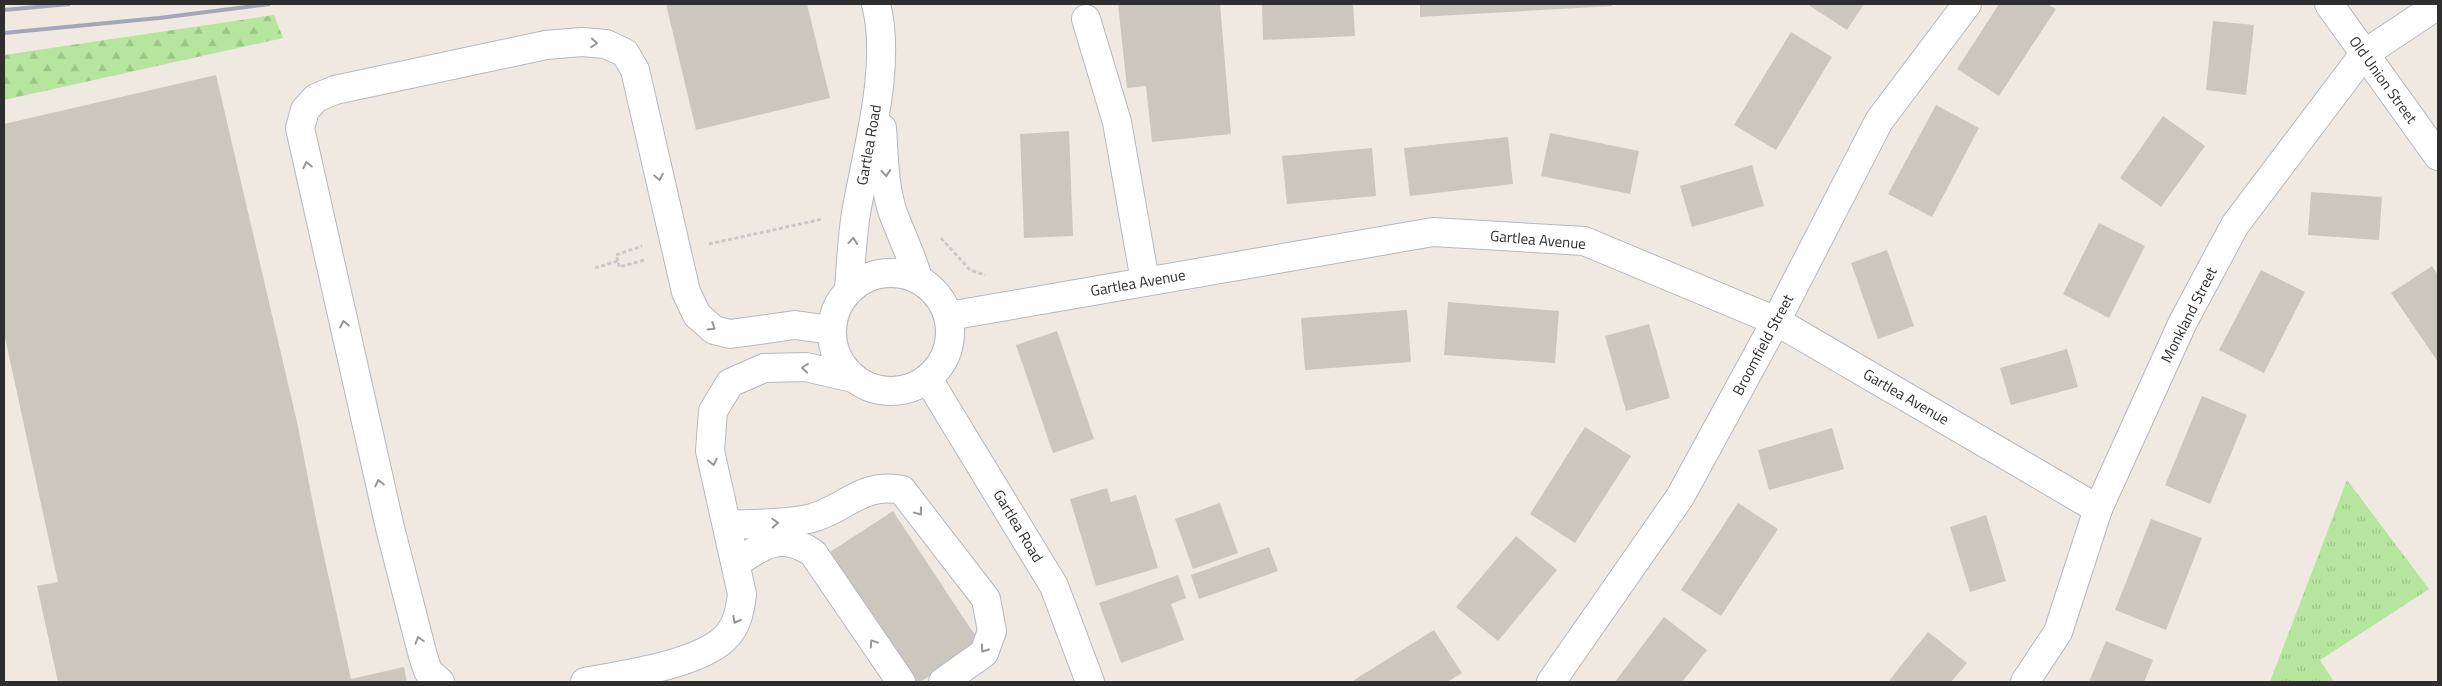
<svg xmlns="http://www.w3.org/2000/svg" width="2442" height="686" font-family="'Titillium Web',sans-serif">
  <defs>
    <pattern id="grass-tufts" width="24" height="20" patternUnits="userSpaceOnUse" patternTransform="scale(1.25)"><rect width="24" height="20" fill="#b6e59e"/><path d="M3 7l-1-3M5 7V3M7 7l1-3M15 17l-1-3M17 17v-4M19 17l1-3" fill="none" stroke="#9dc588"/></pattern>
    <pattern id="forest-firs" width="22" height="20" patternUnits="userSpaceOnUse" patternTransform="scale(1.25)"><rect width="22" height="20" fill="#b6e59e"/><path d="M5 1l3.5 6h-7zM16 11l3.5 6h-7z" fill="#9dc588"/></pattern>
  </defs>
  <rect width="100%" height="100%" fill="#efe9e1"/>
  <!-- grass -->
  <polygon fill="url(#grass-tufts)" points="2347,480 2429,589 2320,660 2334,682 2270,682"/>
  <!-- forest -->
  <polygon fill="url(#forest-firs)" points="274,15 283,38 4,100 4,55"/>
  <!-- building -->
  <g fill="#cbc7bf">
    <polygon points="666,4 807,4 830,98 696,130"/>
    <polygon points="1118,4 1220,4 1231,134 1152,142 1146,86 1127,88"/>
    <polygon points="1262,4 1353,4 1355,36 1263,40"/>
    <polygon points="1420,4 1612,4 1612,6 1420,17"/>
    <polygon points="1807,4 1864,4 1847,30"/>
    <polygon points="1999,4 2047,4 2056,9 1999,96 1957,69"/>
    <polygon points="2213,21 2254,25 2246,95 2206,90"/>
    <polygon points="1791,32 1832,57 1776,150 1734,125"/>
    <polygon points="216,75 297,422 317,524 351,679 404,667 407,682 58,682 37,586 58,582 4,333 4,124"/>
    <polygon points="1936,105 1979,128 1932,217 1888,194"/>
    <polygon points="2163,116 2205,146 2161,207 2120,178"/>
    <polygon points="1069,131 1073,236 1024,238 1020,134"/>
    <polygon points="1550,133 1639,151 1630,194 1541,176"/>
    <polygon points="1508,137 1513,184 1410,196 1404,148"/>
    <polygon points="1372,148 1376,196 1287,204 1282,156"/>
    <polygon points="1752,165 1764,206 1692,227 1680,186"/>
    <polygon points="2311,192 2382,197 2379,240 2308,235"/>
    <polygon points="2099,223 2145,246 2109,318 2063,294"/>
    <polygon points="1887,250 1914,326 1878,339 1851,263"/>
    <polygon points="2432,266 2438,275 2438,362 2391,293"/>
    <polygon points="2261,270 2305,292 2264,373 2219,350"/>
    <polygon points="1448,302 1559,311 1555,363 1444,355"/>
    <polygon points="1407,310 1411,362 1305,370 1301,318"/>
    <polygon points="1649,324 1670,398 1626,411 1605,336"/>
    <polygon points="1057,331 1094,439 1053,453 1016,345"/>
    <polygon points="2067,349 2078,387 2011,405 2000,368"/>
    <polygon points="2202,396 2247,415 2210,504 2165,485"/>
    <polygon points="1585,427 1631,456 1575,543 1530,514"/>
    <polygon points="1832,428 1844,469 1769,490 1758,450"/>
    <polygon points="1107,488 1111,502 1136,495 1158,568 1096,586 1070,499"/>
    <polygon points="1220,503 1238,553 1193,569 1175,519"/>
    <polygon points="1738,503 1778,529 1721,616 1681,590"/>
    <polygon points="893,511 980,643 920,682 916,682 830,552"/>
    <polygon points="1986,515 2006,581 1970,592 1950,527"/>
    <polygon points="2151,519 2202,538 2166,630 2115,610"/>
    <polygon points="1516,536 1557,570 1498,641 1456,607"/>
    <polygon points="1269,547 1278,571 1199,599 1191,575"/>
    <polygon points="1178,575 1186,598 1171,604 1184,640 1121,663 1099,603"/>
    <polygon points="1664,617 1707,650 1682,682 1615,682"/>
    <polygon points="1434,630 1462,673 1447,682 1351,682"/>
    <polygon points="1928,632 1967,663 1951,682 1888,682"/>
    <polygon points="2106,641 2153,660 2144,682 2089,682"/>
  </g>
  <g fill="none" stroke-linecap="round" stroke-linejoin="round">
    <!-- minor casing -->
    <g stroke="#b4b7c1" stroke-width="30">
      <g id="minor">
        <polyline points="2329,4 2438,156"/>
        <polyline points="1086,19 1117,122 1145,281"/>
        <path d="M882,128C884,156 884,187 893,213C901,235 912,256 918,279"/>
        <circle cx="891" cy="332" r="59"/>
        <path d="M849,289C851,264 852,238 856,213C867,150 892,65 876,4"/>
        <polyline points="949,316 1433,232 1584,241 1776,321 2098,509"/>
        <polyline points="928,379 1054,586 1090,682"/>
        <path d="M727,525C755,523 785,525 812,518C847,508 862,482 902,490L986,599L992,631L984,653L943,682"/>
        <path d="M736,563C764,544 782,532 813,553L901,682"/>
        <polyline points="440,682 428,671 423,656 390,528 300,128 305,110 316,98 335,90 546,45 582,42 606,44 625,53 635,70 686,292 697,315 714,330 730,334 795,325 831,330"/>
        <path d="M585,682C622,675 696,665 724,639C737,627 740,611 742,594L710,451L713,411L730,383L764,368L806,367L853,378"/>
        <polyline points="1551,682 1680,497 1776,321 1879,121 1967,4"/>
        <polyline points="2025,682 2058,632 2098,509 2183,322 2235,225 2364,54 2438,5"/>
      </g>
    </g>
    <!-- path -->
    <g stroke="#c9c9c9" stroke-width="3" stroke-dasharray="4 2.5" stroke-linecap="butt">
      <polyline points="941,238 970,270 985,275"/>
      <polyline points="709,244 823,219"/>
      <polyline points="618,261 616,255 642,246"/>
      <polyline points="595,268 618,261 619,267 645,260"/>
    </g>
    <!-- minor -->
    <use href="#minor" stroke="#fff" stroke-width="28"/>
    <!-- rail -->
    <g stroke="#a3a6b8" stroke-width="4">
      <polyline points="4,10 69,4"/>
      <polyline points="4,33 159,18 269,4"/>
    </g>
  </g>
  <!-- one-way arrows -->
  <defs><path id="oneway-chevron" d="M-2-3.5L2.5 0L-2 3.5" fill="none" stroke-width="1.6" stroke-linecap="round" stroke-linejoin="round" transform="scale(1.25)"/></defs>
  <g stroke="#969696">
    <use href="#oneway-chevron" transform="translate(594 43) rotate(4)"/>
    <use href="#oneway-chevron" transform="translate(307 165) rotate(-102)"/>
    <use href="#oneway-chevron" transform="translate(886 173) rotate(85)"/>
    <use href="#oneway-chevron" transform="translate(659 177) rotate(79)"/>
    <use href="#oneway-chevron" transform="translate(853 241) rotate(-85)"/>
    <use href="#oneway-chevron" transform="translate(344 324) rotate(-102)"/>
    <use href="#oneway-chevron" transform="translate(712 327) rotate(32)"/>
    <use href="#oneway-chevron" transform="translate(805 368) rotate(-175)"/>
    <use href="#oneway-chevron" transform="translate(713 462) rotate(78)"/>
    <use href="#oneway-chevron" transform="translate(379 483) rotate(-103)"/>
    <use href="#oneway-chevron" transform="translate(919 512) rotate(53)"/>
    <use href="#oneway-chevron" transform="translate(775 523) rotate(-3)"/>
    <use href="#oneway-chevron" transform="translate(736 620) rotate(118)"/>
    <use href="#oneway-chevron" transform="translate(419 640) rotate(-106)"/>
    <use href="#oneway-chevron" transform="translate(873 643) rotate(-124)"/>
    <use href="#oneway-chevron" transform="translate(984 649) rotate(125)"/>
  </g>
  <g text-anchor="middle" stroke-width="4" stroke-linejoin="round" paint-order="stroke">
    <!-- street labels -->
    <g font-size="15" fill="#2e2e2e" stroke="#fff">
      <text transform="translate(2383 80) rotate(54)" y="5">Old Union Street</text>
      <text transform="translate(869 145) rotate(-80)" y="5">Gartlea Road</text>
      <text transform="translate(1538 240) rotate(5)" y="5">Gartlea Avenue</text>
      <text transform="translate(1138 283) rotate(-10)" y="5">Gartlea Avenue</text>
      <text transform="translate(2189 315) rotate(-63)" y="5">Monkland Street</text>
      <text transform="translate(1763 345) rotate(-62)" y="5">Broomfield Street</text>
      <text transform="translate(1906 397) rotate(30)" y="5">Gartlea Avenue</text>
      <text transform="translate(1018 526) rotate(59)" y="5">Gartlea Road</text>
    </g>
  </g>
  <!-- border -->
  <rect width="2442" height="686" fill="none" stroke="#2e2e2e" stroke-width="10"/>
</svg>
